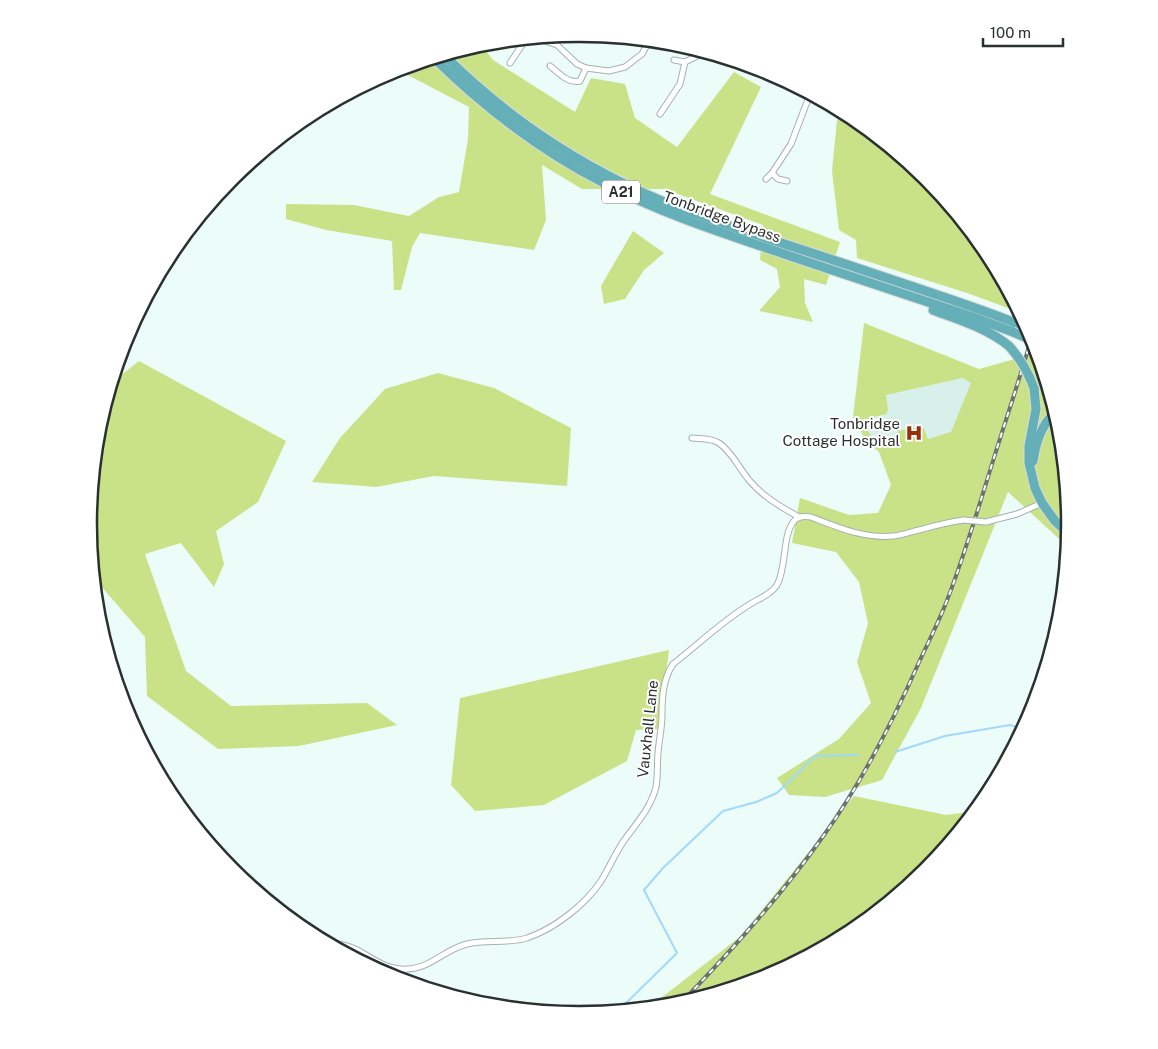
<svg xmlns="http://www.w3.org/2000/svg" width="1158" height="1049" font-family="'Public Sans',sans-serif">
  <rect width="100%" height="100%" fill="#ecfcf8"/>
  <!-- built -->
  <polygon fill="#d7f0e9" points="876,340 982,378 954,457 884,458 860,422"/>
  <!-- green -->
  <g fill="#c9e288" fill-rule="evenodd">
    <polygon points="480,44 493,60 575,112 591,78 625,84 635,118 677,147 734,72 761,87 710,194 840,242 826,285 804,279 805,303 813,322 759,311 780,287 777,269 760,260 763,225 664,189 582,189 542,165 546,220 534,250 420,233 412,247 401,290 394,290 392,241 326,230 286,219 286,204 354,205 409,216 439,197 459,192 468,139 469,107 402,72 387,73 391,71"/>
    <polygon points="844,112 852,117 926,178 987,252 1019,312 970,294 857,258 856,240 839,230 832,171 837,120"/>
    <polygon points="633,231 664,253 644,270 625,299 604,304 601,286"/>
    <path d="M864,323L979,369L1032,354L1035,345L1060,429L1070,525L1068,547L1008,492L921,708L882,780L825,797L789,795L777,778L839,739L871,703L857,662L868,623L859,582L836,552L792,543L800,498L849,515L878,513L891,485L879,452L866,441L853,417ZM962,378L971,383L951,432L928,439L924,429L920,427L898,431L899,436L882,439V442L875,443L866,427L869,418L886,414L888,410L886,395Z"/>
    <polygon points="139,361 286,441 258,502 216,531 224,564 214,587 181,543 145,554 186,671 231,706 367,703 397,725 299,746 218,749 147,696 145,637 94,578 88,524 98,428 111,383"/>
    <polygon points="438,373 494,388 571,428 567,486 434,476 376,487 312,482 340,438 385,389"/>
    <polygon points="669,650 659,729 636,730 627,761 544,805 475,811 451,785 460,698"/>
    <polygon points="854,796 946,815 975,811 926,872 851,933 767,978 674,1006 648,1008 741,936"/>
  </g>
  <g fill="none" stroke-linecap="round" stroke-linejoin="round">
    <!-- stream -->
    <g stroke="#a2d9fb" stroke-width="2">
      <polyline points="895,752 945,736 1010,725 1023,729"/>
      <polyline points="618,1011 677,953 644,890 663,868 723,811 756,802 777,793 815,756 858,755"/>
    </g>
    <!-- minor casing -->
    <g stroke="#a4b3af" stroke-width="7">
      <g id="minor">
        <polyline points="536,38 557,45 577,64 586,68 609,71 625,67 642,54 649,41"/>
        <polyline points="674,60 685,62"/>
        <polyline points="510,63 526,39"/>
        <path d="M550,66C559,73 568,84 580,81L586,68"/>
        <polyline points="660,114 680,84 685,62 697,56 701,51"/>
        <polyline points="766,179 772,173"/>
        <polyline points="787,181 778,179 772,173 791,144 810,94"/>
        <path d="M692,438C701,439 711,438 719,443C732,452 739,468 749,480C762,496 781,507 799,517"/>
        <polyline points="986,522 1017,514 1042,503"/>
        <path d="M324,942C333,943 344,944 353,948C369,955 382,968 401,969C430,971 442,950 467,944C486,939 507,944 527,938C554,929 585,905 601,881C609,868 615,854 623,842C635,825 651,808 656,787C658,776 657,764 658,753C659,740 662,728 662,715C662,698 663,679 673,664C699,644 723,620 752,603C761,598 772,593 777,585C787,567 782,535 794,521C798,516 805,516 811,517C837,527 864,539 893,536C903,535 913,531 923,529C937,525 950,522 964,520"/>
      </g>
    </g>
    <!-- trunk casing -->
    <g stroke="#d9dada" stroke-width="11">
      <g id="trunk">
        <path d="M444,55C502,113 571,160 646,194C684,211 723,224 763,237C813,253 863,270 914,287C952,300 990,312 1028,328"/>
        <path d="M434,58C485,108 541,151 604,183C664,215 726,234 790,256C851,276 912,297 973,317L1013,332"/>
        <path d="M933,310C959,320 987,328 1009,346"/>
        <polyline points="1034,388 1036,409 1029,446 1029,463 1035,488 1042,503 1055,521 1069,534"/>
        <path d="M1033,461C1036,442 1041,426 1055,412"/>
      </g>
    </g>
    <!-- minor -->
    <use href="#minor" stroke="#fff" stroke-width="5"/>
    <!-- trunk -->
    <use href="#trunk" stroke="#64afb8" stroke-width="9"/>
    <!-- rail casing -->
    <g stroke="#6a7371" stroke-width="4">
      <path id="rail" d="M679,1005C731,951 781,896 824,835C863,781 893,721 920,660C929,641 938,623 946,603C964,557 978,509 993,461C1006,419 1020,378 1032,336"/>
    </g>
    <!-- rail -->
    <use href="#rail" stroke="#fff" stroke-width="2" stroke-dasharray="5.5" stroke-linecap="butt"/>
    <!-- minor-bridge casing -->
    <g stroke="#a4b3af" stroke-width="7" stroke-linecap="butt">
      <polyline id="minor-bridge" points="964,520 986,522"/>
    </g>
    <!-- trunk-bridge casing -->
    <g stroke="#d9dada" stroke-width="11" stroke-linecap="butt">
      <g id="trunk-bridge">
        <polyline points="1013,332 1034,341"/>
        <path d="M1009,346C1020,358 1028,372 1034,388"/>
      </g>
    </g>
    <!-- minor-bridge -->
    <use href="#minor-bridge" stroke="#fff" stroke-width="5"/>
    <!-- trunk-bridge -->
    <use href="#trunk-bridge" stroke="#64afb8" stroke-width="9"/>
  </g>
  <!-- icons -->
  <defs>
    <g id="hospital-bare" transform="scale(1.35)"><path d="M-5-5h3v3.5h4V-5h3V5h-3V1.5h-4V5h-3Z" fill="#962f0f" stroke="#fff" stroke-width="2.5" paint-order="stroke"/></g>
  </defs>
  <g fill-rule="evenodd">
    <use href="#hospital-bare" x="914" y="433"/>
  </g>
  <g text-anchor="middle" stroke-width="4" stroke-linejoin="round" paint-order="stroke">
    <!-- shield labels -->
    <rect fill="#fff" stroke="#6b6f6e" stroke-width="1" x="602" y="180.5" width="38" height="23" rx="4"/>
    <g font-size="14" font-weight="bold" fill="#2b3130">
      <text x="621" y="197">A21</text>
    </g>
    <!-- street labels -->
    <g font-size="15" fill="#2b3130" stroke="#fff">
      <text transform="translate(722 217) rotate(20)" y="5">Tonbridge Bypass</text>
      <text transform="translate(648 729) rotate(-84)" y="5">Vauxhall Lane</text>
    </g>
    <!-- poi labels -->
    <g font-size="15" fill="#2b3130" stroke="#fff" text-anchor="end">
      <text x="900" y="429">Tonbridge<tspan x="900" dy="17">Cottage Hospital</tspan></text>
    </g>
  </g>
  <!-- crop -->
  <path d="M0 0H1158V1049H0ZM97 524a482 482 0 1 1 964 0a482 482 0 1 1-964 0Z" fill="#fff" fill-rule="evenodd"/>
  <path fill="none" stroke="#2b3130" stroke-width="2.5" d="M97 524a482 482 0 1 1 964 0a482 482 0 1 1-964 0Z"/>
  <!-- scale -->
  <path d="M983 38v8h80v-8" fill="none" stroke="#2b3130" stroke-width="2.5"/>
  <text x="990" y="38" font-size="15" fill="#2b3130" stroke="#ffffff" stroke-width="4" paint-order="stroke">100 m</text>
</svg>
